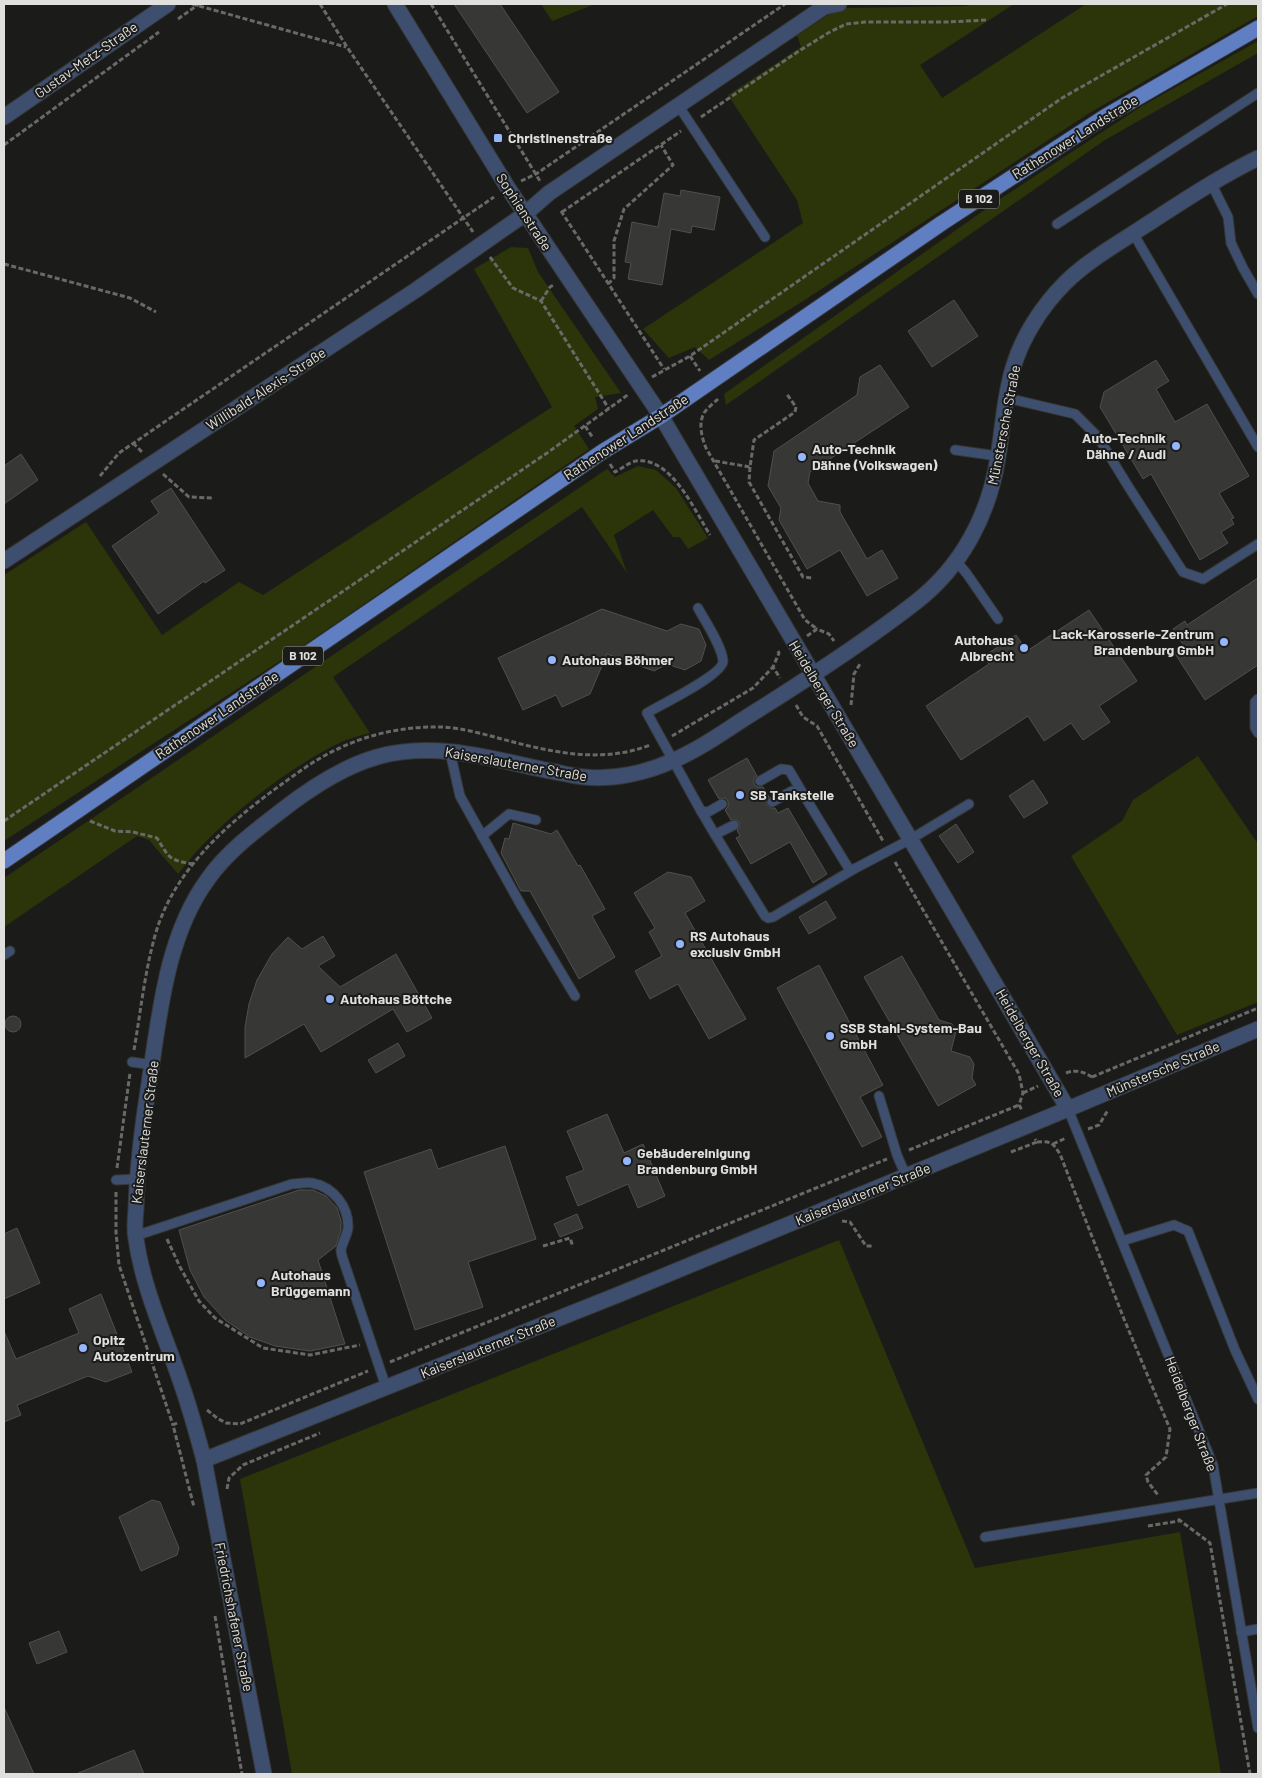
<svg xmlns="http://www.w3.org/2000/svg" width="1262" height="1778" font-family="Barlow,sans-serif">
  <rect width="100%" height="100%" fill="#1b1c19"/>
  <!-- green -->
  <g fill="#2c3409">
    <polygon points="541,4 595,4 552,21"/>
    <polygon points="972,4 1014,4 920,65 942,98 1086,4 1258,4 1258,16 1091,112 800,303 709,360 695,347 669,358 643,329 803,223 797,200 728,95 801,47 797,35 828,15 843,8 966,6"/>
    <polygon points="1258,41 1258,53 1105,140 726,405 724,394 1000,199 1142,106"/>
    <polygon points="511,247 528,248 538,272 621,393 595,397 598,409 574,426 589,449 300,648 4,841 4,575 86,522 162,635 239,582 263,595 552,407 474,269"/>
    <path d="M638,466L656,470L676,488L708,538L688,549L680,537H673L653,510L614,535L627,573L582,507L333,677L370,733C359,736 347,739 337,744C283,771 213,826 178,874L149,840L137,836L4,927V878L607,469L615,477Z"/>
    <polygon points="1198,756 1258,844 1258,1002 1177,1035 1071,856 1122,821 1133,800"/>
    <polygon points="839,1240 975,1568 1180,1532 1221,1774 292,1774 240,1479"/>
  </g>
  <!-- building -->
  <g fill="#373835" stroke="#4f504d">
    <polygon points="454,4 500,4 559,92 527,113"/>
    <polygon points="681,190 720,197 714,230 692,226 691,233 671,229 662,285 628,279 631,263 625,262 632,222 658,227 664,193 680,196"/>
    <polygon points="954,300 978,336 932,367 908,331"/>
    <polygon points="1156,360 1169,381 1156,389 1175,422 1207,404 1249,476 1219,493 1234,518 1231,519 1234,524 1221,532 1228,543 1200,560 1151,474 1143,479 1100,407 1104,392"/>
    <polygon points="880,365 909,407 810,472 808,483 818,501 840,505 840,512 867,559 882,550 898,578 867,596 840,550 807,569 779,520 781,508 768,486 774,451 857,395 860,377"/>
    <polygon points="21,454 38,480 4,504 4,466"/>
    <polygon points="171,488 225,570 205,583 204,581 158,614 112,546 159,513 151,501"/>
    <polygon points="1258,578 1258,665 1205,700 1174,652 1184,646 1173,629 1185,621 1187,625"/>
    <polygon points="602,609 667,631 681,624 699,629 706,645 701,661 685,670 667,664 654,671 607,654 590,694 562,707 556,695 523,710 498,658"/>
    <polygon points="1089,610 1137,681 1099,706 1110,722 1083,740 1071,723 1044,741 1028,716 961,760 926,706 989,664 984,656 1016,635 1027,651"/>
    <polygon points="747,758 757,776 754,778 754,784 757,787 763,787 769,797 766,801 767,805 771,808 775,808 778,813 788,808 827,874 813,883 790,842 751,864 736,838 740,836 737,830 739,828 740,823 737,820 731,820 725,810 728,807 728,801 725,798 719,799 708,780"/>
    <polygon points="1033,780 1048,803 1024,818 1009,796"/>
    <polygon points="513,823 551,834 557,830 578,866 580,865 605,909 592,916 615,957 579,979 530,891 521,891 501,853 505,838 509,839"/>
    <polygon points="956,824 974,852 958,863 939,836"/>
    <polygon points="668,872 691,877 705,901 685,913 746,1019 709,1039 678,984 650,999 635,971 662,956 649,932 655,928 634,893"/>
    <polygon points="826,901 836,918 809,934 799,917"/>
    <polygon points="323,936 335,956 318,966 340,987 396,954 432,1018 407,1032 393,1009 321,1052 304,1024 245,1058 245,1027 249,1004 257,980 272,954 288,937 302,949"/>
    <polygon points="902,956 939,1020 952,1024 956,1031 951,1051 970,1057 974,1064 972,1078 976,1085 938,1106 864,977"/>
    <polygon points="819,965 883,1085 860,1097 882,1137 862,1147 777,988"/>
    <circle cx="13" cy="1024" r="8"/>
    <polygon points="398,1043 405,1056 376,1073 368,1060"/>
    <polygon points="607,1114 624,1153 643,1144 665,1196 638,1208 628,1184 578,1206 566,1177 584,1170 567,1131"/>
    <polygon points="505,1146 536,1239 468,1262 483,1307 415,1330 364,1172 431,1149 438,1169"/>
    <polygon points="299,1190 313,1190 326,1196 337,1208 341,1221 341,1230 336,1246 318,1260 345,1344 310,1351 275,1346 250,1337 225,1320 204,1297 190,1270 179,1230"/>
    <polygon points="577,1214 583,1228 560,1237 554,1224"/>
    <polygon points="17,1228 40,1283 4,1299 4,1234"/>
    <polygon points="101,1294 132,1372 106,1382 88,1376 17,1405 21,1415 4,1422 4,1331 16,1359 79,1333 69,1309"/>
    <polygon points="152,1500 160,1502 179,1548 177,1555 141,1571 119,1517"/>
    <polygon points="59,1631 67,1652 37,1664 29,1643"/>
    <polygon points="4,1707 34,1774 4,1774"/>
    <polygon points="134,1750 144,1774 76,1774"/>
  </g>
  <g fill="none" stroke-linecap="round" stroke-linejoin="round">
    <!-- service casing -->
    <g stroke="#363735" stroke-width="11">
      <g id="service">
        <polyline points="678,105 765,237"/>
        <polyline points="1211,183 1228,217 1231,243 1243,268 1258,294"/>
        <polyline points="1057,224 1258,93"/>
        <polyline points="1133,233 1258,447"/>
        <polyline points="1007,398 1075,414 1098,437 1128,486 1183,572 1203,579 1258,544"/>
        <polyline points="955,450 998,456"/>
        <polyline points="957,562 967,574 998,619"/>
        <path d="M698,608C705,621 722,646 723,661C723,675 660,705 647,713L701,811L708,812L722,804"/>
        <polyline points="1258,699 1255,702 1255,728 1258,733"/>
        <polyline points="450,752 460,796 522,907 575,996"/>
        <polyline points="760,781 781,769 789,770 802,792"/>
        <polyline points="772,802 792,791 802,792 849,869 854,869 911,839 969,804"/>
        <polyline points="701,811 714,833 718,833 734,825"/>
        <polyline points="714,833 765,916 768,918 773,917 854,869"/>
        <polyline points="482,836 509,814 536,820"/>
        <polyline points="4,955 10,951"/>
        <polyline points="132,1062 152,1065"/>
        <polyline points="879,1096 897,1155 906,1176"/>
        <polyline points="1068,1109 1213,1465 1258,1728"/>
        <polyline points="116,1180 136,1179"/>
        <path d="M135,1236L292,1184C299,1184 306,1182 312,1183C333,1187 349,1206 348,1228C347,1236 342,1243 341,1250C341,1254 343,1259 344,1262L386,1387"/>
        <polyline points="1122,1241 1174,1225 1188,1231 1235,1350 1258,1399"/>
        <polyline points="985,1537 1258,1493"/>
        <polyline points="1241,1632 1258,1629"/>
      </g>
    </g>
    <!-- minor casing -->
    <g stroke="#363735" stroke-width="17">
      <g id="minor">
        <polyline points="395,4 508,188 661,416"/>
        <polyline points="4,117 168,4"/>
        <polyline points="4,561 416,290 525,214 549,193 824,7 839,4"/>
        <polyline points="1068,1109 1258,1029"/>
        <path d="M204,1460C197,1434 190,1408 181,1383C165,1335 143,1289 136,1239C134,1230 135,1219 136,1209C137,1169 142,1129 148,1090C159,1020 165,937 208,879C227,852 255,831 281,811C309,789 342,767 377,757C432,741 490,758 545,770C558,772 571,776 584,777C613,780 646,773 672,761C703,748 730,727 758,710C812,676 866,641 916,602C962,566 989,515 998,457C1003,428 1004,397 1013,368C1022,337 1042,306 1065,283C1088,260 1119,243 1146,225C1183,201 1219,177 1258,158"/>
      </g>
    </g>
    <!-- tertiary casing -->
    <g stroke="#363735" stroke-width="17">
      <polyline id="tertiary" points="264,1774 204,1460 620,1294 1068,1109 952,910 661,416"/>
    </g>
    <!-- primary casing -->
    <g stroke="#363735" stroke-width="17">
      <polyline id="primary" points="4,861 602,452 661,416 942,223 1106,116 1258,28"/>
    </g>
    <!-- path -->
    <g stroke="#696a67" stroke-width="3" stroke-dasharray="5 2.5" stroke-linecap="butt">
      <polyline points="192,4 346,47"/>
      <polyline points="320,4 347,47 473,232"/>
      <polyline points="431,4 540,181"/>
      <polyline points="178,19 199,4"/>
      <polyline points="701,117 799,51 828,33 846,24 865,22 947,22 988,20"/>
      <polyline points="4,145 159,32"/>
      <polyline points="521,181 536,174 785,4"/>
      <polyline points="561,211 664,369"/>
      <polyline points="562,212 681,131"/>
      <polyline points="490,257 513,288 541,301 609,409"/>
      <polyline points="4,264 130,298 156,312"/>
      <polyline points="608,284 614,278 614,241 624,209 673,165 661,145"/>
      <polyline points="541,301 550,287 555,284"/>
      <polyline points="690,356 700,371"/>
      <polyline points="652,377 690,356 1062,98 1227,4"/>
      <path d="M718,399C714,403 707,408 704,413C698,424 702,438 706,448L805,620L817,629"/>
      <polyline points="585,426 593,438"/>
      <polyline points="133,443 142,452"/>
      <polyline points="715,461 750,467 754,440 795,412 796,407 786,393"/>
      <path d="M610,464L615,472C621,469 630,462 636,461C671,456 695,511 710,535"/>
      <polyline points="750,467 749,482 803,577 812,578"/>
      <polyline points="163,474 189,497 213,498"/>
      <polyline points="100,476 119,453 494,197"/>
      <polyline points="807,636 817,629 829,634 834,641"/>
      <polyline points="778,651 779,653 773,667 780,678"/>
      <polyline points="796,705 803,717 817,726 883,841"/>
      <polyline points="851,705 854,674 860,664"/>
      <polyline points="672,736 753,688 773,667"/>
      <polyline points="4,821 547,453 629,394"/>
      <path d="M90,821L115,831L133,832L157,838C170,859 169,860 193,864"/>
      <polyline points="895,862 1019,1074 1023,1093 1019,1105 1022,1110"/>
      <path d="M134,1050C141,1010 146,960 159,923C181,863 232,820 282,784C300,771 319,757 340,748C371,733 408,726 443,727C462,728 483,734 502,739C550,752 602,764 650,745"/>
      <path d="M1066,1073C1076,1069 1084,1072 1092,1077"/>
      <polyline points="1092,1077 1258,1008"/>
      <polyline points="1023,1093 1038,1086"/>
      <polyline points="1088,1129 1099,1125 1108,1110"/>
      <path d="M1037,1142C1051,1141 1052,1142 1060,1154L1124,1319L1170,1429L1166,1457L1146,1475L1148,1482L1158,1495"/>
      <polyline points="1053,1144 1066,1138"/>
      <polyline points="909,1150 1019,1105"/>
      <polyline points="1011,1152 1037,1142 1035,1139"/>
      <polyline points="117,1168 130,1073"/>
      <polyline points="116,1192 116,1232 119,1265 173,1425"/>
      <polyline points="842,1221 850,1222 866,1246 872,1246"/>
      <polyline points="167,1239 180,1267 199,1301 215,1318 263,1348 310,1355 360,1345"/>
      <polyline points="543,1246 570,1238 573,1247"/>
      <polyline points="390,1362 887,1159"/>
      <polyline points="207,1410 217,1418 226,1423 240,1424 368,1371"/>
      <polyline points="177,1423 173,1425 194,1507"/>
      <polyline points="227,1489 229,1478 243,1465 320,1433"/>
      <polyline points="1178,1519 1210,1543 1250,1774"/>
      <polyline points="1148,1526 1179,1521"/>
      <polyline points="215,1616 242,1774"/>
    </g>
    <!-- service -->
    <use href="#service" stroke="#3e4e6e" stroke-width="9"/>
    <!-- minor -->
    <use href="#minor" stroke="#3e4e6e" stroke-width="15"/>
    <!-- tertiary -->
    <use href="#tertiary" stroke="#3e4e6e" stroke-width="15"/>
    <!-- primary -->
    <use href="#primary" stroke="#607fc3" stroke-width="15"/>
  </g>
  <!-- markers -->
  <g fill="#95b6fd" stroke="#1b1c19" stroke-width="2">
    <rect x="493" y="133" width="10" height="10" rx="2.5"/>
    <circle cx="1176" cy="446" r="5"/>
    <circle cx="802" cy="457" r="5"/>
    <circle cx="1224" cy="642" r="5"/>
    <circle cx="1024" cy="648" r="5"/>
    <circle cx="552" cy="660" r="5"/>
    <circle cx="740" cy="795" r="5"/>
    <circle cx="680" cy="944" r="5"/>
    <circle cx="330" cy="999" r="5"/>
    <circle cx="830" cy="1036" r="5"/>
    <circle cx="627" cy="1161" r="5"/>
    <circle cx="261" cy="1283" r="5"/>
    <circle cx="83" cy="1348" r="5"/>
  </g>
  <g text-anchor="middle" stroke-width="4" stroke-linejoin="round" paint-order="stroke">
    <!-- shield labels -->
    <g fill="#1b1c19" stroke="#a4a5a3" stroke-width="1">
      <rect x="959" y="189.5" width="40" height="19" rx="4"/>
      <rect x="283" y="646.5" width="40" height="19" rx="4"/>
    </g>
    <g font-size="12" font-weight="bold" fill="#dfe0de">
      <text x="979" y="203">B 102</text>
      <text x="303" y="660">B 102</text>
    </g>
    <!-- street labels -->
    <g font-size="14" fill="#dfe0de" stroke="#1b1c19">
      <text transform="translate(86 60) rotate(-35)" y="5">Gustav-Metz-Straße</text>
      <text transform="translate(1075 137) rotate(-32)" y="5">Rathenower Landstraße</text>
      <text transform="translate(524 212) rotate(57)" y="5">Sophienstraße</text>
      <text transform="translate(266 389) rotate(-33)" y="5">Willibald-Alexis-Straße</text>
      <text transform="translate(1004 425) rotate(-79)" y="5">Münstersche Straße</text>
      <text transform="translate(626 437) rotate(-33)" y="5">Rathenower Landstraße</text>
      <text transform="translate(824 694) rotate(59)" y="5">Heidelberger Straße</text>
      <text transform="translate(217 715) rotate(-34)" y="5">Rathenower Landstraße</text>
      <text transform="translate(516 764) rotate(10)" y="5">Kaiserslauterner Straße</text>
      <text transform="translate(1030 1043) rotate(60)" y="5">Heidelberger Straße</text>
      <text transform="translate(1163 1069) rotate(-23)" y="5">Münstersche Straße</text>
      <text transform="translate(145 1132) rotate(-83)" y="5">Kaiserslauterner Straße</text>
      <text transform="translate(863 1194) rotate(-22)" y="5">Kaiserslauterner Straße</text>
      <text transform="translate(488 1347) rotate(-22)" y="5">Kaiserslauterner Straße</text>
      <text transform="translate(1191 1414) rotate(69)" y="5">Heidelberger Straße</text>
      <text transform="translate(234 1617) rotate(79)" y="5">Friedrichshafener Straße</text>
    </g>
    <!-- poi labels -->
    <g font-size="14" font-weight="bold" fill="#dfe0de" stroke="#1b1c19" text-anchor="start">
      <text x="508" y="143">Christinenstraße</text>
      <text x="1166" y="443" text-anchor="end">Auto-Technik<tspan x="1166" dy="16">Dähne / Audi</tspan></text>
      <text x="812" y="454">Auto-Technik<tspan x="812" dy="16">Dähne (Volkswagen)</tspan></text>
      <text x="1214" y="639" text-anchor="end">Lack-Karosserie-Zentrum<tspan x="1214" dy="16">Brandenburg GmbH</tspan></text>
      <text x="1014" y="645" text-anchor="end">Autohaus<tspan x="1014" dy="16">Albrecht</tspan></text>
      <text x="562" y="665">Autohaus Böhmer</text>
      <text x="750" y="800">SB Tankstelle</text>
      <text x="690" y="941">RS Autohaus<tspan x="690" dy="16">exclusiv GmbH</tspan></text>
      <text x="340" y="1004">Autohaus Böttche</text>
      <text x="840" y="1033">SSB Stahl-System-Bau<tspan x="840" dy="16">GmbH</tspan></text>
      <text x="637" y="1158">Gebäudereinigung<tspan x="637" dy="16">Brandenburg GmbH</tspan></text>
      <text x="271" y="1280">Autohaus<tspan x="271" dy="16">Brüggemann</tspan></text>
      <text x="93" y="1345">Opitz<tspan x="93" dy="16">Autozentrum</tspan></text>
    </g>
  </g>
  <!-- border -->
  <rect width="1262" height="1778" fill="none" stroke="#dfe0de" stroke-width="10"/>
</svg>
